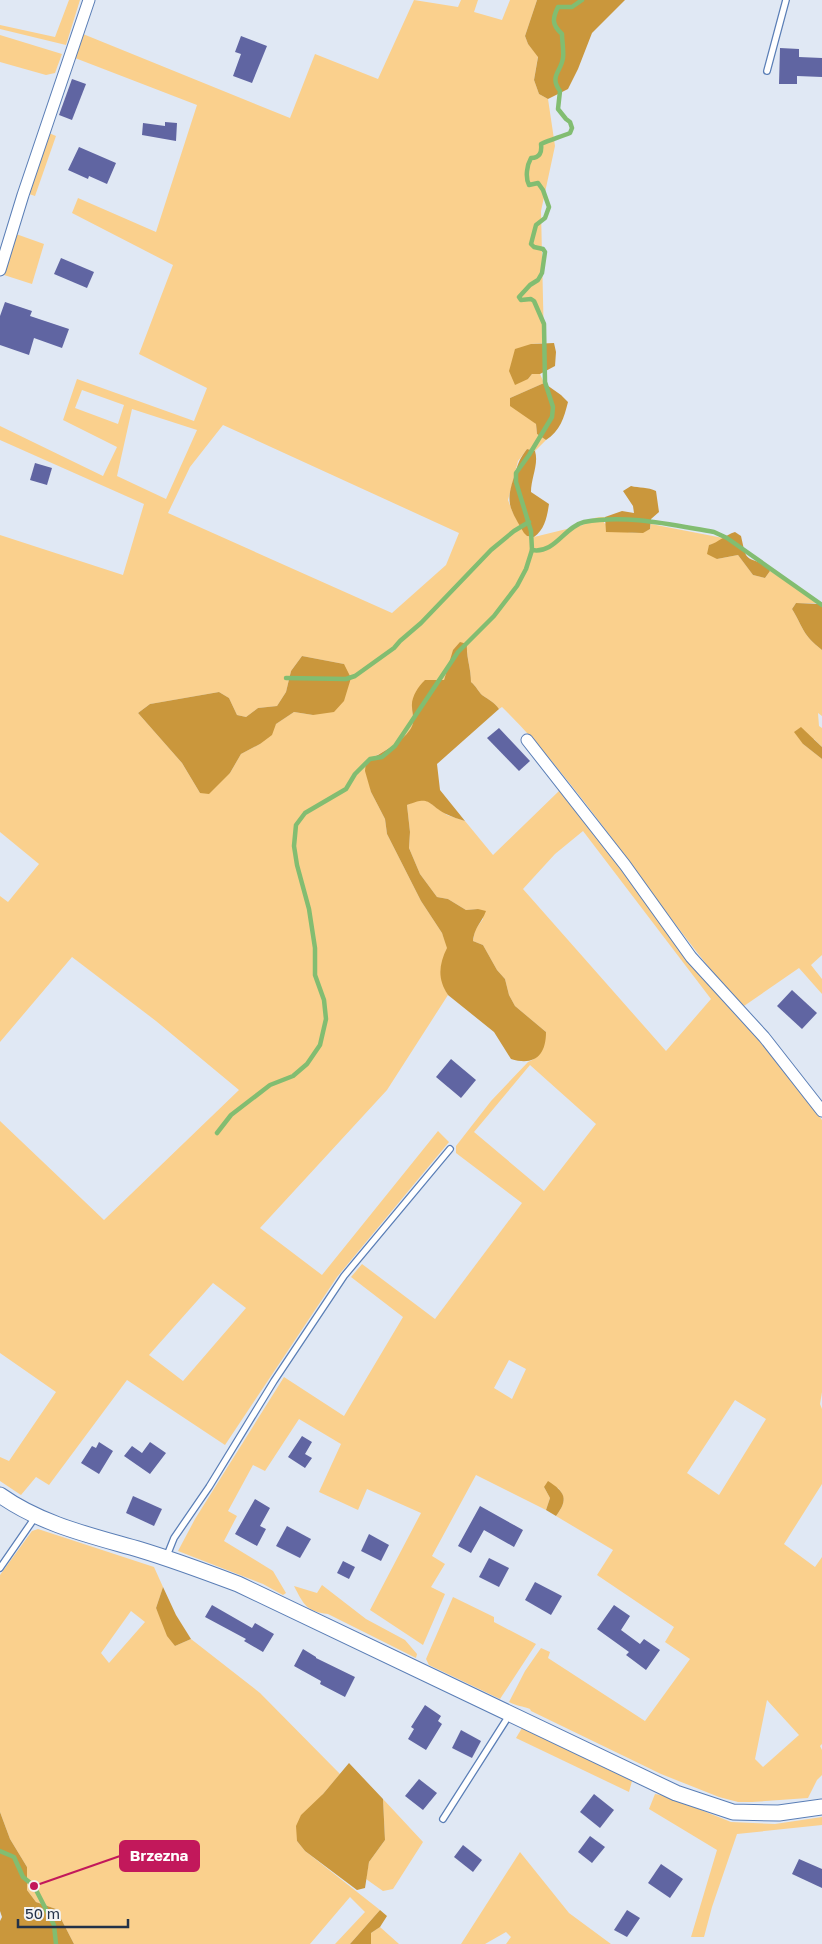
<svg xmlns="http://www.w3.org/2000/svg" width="822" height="1944" font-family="'Golos Text',sans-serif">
  <rect width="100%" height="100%" fill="#e0e8f4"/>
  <!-- green -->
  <g fill="#fad08d" fill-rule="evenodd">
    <polygon points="69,0 80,0 66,45 0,29 0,25 55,37"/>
    <path d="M414,0L458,7L461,0H478L474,12L502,20L510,0H537L525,36L528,44L538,56L534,80L539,94L548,99L555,146L541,211L544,343L531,344L528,379L532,374H540L544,383L510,398L536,424L537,434L546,440L535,451L527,449L518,461L508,500L513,513L527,536L534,537L583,525C589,518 596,517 605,517L604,523C619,530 635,538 650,529L651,524L723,538L717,543L709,545L717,559L738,555L753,575L765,578L770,571L822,603H796L792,609C804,629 802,634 822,650V716L818,713L819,726L822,728V747L814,739L803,744L822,759V955L811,965L822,979V994L799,968L744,1006L736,1000C719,980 702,959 686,938C626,861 572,776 502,707L499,709C494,702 489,700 482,695C478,691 476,686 471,682C471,668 466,657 467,644L448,668L444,680L439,681L412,704C412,710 414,719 413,724C408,740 379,754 366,761L371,792L385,819L387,834L421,901L442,933L448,948C440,961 440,982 448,995L387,1090L260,1228L322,1275L438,1131L449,1142L337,1277L225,1445L127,1380L49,1485L36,1477L21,1495L0,1481V1457L9,1461L56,1392L0,1353V1121L104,1220L239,1090L156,1021L72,957L0,1042V896L8,902L39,864L0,832V535L123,575L144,504L0,440V426L103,476L117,447L63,420L77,379L194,421L207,388L139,354L173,265L72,213L78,198L156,232L197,105L75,58L83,34L290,118L315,54L378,79ZM82,390L124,405L118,424L75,408ZM132,409L197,430L166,499L117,476ZM223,425L459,533L446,565L392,613L168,513L190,467ZM302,656L344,664L313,715L294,712L276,724L260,744L241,754L230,773L200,793L182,763L138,713L150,704L219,692L229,698L237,715L246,717L258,708L277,706L286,692L291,671ZM213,1283L246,1308L183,1381L149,1355Z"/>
    <polygon points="0,35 62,54 55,73 46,75 0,62"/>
    <polygon points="49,133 56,136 35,196 29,194"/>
    <polygon points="16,234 44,244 32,284 4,275"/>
    <path d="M560,790L790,1077L822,1120V1392L820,1404L822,1409V1484L784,1544L815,1567L822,1557V1744L820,1746L822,1750V1775L817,1780L808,1798L752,1802H738L719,1797L661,1774L531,1711L530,1709C523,1706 516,1706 509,1702L525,1671L541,1648L550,1652L548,1658L645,1721L690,1659L665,1642L674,1627L597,1575L613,1550L556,1516C564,1505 567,1498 558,1488L544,1487L550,1498L546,1510L476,1475L432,1556L445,1564L431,1587L445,1594L423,1645L370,1610L421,1513L367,1489L358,1510L319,1492L341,1444L299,1419L265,1471L253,1465L228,1511L237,1516L224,1541L273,1571L286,1593L283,1595L263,1584L178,1551L195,1519L284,1377L344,1416L403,1317L351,1277L362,1264L435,1319L522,1203L456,1153V1146L491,1101L528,1062L534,1059L546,1032L515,1006L509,995L505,979L497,970L483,945L473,941L475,930L483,919L478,909L466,910L448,899L437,897L420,874L409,848L410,832L407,805L417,800H426L447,815L465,821L493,855ZM583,831L711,999L666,1051L523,889L555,854ZM530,1065L596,1124L544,1191L474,1132ZM509,1360L526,1369L512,1399L494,1388ZM735,1400L766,1419L719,1495L687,1473ZM767,1700L799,1735L763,1767L755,1759Z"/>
    <path d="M38,1529L154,1567L163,1587L156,1608L175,1646L191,1639L260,1693L340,1774L323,1794L297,1841L305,1851L380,1910L350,1944H335L365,1912L350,1897L310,1944H74L56,1909L36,1902L27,1890V1867L10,1839L0,1812V1575L32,1531ZM131,1611L145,1622L109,1663L101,1653Z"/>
    <path d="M322,1585L366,1619L405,1640L417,1654L416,1658L328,1614C306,1611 304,1605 294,1586L317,1593Z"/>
    <polygon points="453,1597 494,1617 494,1622 536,1644 500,1699 429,1665 426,1659"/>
    <polygon points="522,1728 632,1781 629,1792 516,1738"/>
    <polygon points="655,1794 666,1796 731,1822 775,1824 822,1817 822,1825 737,1834 712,1907 704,1937 691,1937 717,1850 649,1809"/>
    <polygon points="383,1799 423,1842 393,1889 383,1891 366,1879 369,1862 385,1840"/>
    <polygon points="520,1852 569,1913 611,1944 506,1944 511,1937 506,1932 485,1944 461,1944"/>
    <polygon points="380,1927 399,1944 371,1944 371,1933"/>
  </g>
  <!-- forest -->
  <g fill="#ca973c">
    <polygon points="537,0 625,0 592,33 578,69 568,89 548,99 539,94 534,80 538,57 528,44 525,36"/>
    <polygon points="554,343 556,352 555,366 540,374 532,374 528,379 515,385 509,371 515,349 531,344"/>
    <path d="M544,383L561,395L568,402C564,418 560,431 546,440L537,434L536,424L510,406V398Z"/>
    <path d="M527,449L535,451C539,464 531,478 531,492L549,504C547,517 545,529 534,537L527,536L524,533C509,507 505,503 515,474C518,463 520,458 527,449Z"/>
    <path d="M631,486C639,488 648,487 656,491L659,512L651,519L650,529L643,533L606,532L605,517L622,511L634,513L633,506L623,491Z"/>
    <path d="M735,532L741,536C747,563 744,555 767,566L770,571L765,578L753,575L738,555L717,559L707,554L709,545C719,542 725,535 735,532Z"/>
    <path d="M796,603L822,604V650C802,634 804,629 792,609Z"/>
    <path d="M460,642L467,644C466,657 471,668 471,682C476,686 478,691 482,695C489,700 494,702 499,709L437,764L440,790L465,821C459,819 452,817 446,814C427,804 431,795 407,805L410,832L409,848L420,874L437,897L448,899L466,910L478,909L486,911C481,924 475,926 473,941L483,945L497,970L505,979L509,995L515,1006L546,1032C546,1056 534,1066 511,1059L494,1032L448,995C437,979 439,964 447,948L442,933L421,901L387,834L385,819L371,792L365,771L366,761C379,755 410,738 413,723C414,718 412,712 412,707C411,697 418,687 425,680H444L453,650Z"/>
    <polygon points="302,656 344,664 351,678 344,701 334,712 313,715 294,712 276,724 272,735 260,744 241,754 230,773 209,794 200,793 182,763 138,713 150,704 219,692 229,698 237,715 246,717 258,708 277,706 286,692 291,671"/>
    <polygon points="801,727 822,747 822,759 803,744 794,732"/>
    <path d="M548,1481C565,1492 569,1499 556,1516L546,1510L550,1498L544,1487Z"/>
    <polygon points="163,1587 176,1615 191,1639 175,1646 167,1636 156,1608"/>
    <polygon points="349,1763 383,1799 385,1840 369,1862 365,1888 357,1890 305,1851 297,1841 296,1826 301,1815 323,1794"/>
    <polygon points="0,1812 10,1839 27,1867 27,1890 36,1902 56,1909 74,1944 0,1944 0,1921 2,1917 0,1911"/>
    <polygon points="380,1910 387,1916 380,1927 371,1933 371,1944 350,1944"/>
  </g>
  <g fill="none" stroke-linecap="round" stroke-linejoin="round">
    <!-- stream -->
    <g stroke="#82bd71" stroke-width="4.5">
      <path d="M582,0L572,7H558C552,19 552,25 562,34C562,41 564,51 563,58C561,72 549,76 560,91L558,109L566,119L570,122L572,128L570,133C560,137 550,140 541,144C542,152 540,158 531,158C527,165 525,177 529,185L538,183L543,190L549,207L545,218L536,225L531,244L534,247L543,249L545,252L542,273L538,280L530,285L519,297L521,300L531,299L534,301L544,324L545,382L553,407L552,417L529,455L516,473V482L531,531L532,550C555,554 564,527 584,522C627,514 672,525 714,532L727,538L822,605"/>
      <polyline points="286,678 346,679 355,676 394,648 400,641 421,623 491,550 514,531 529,522"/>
      <polyline points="217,1133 231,1115 270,1085 293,1076 307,1064 320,1045 326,1019 324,1000 315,975 315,948 309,909 297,865 294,846 296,825 305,813 346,789 355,774 370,759 382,757 395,746 458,652 494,616 517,586 526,569 532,550"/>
      <polyline points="0,1851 14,1857 23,1877 34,1886 54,1925 56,1944"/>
    </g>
  </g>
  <!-- building -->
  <g fill="#6065a2">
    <polygon points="241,36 267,46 252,83 233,76 241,54 235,52"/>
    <polygon points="780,48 799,49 799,57 822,58 822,77 797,76 797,84 779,84"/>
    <polygon points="72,79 86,84 72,120 59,115"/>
    <polygon points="165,122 177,123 176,141 142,135 143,123 165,126"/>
    <polygon points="79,147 116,163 107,184 89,176 88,179 68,170"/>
    <polygon points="61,258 94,272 87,288 54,274"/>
    <polygon points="5,302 32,311 30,316 69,329 62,348 34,338 29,355 0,345 0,316"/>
    <polygon points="35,463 52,468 47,485 30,480"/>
    <polygon points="499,728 530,761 519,771 487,738"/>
    <polygon points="792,990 817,1013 802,1029 777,1006"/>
    <polygon points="451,1059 476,1080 461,1098 436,1077"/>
    <polygon points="302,1436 312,1442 305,1454 312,1458 305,1468 288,1457"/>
    <polygon points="99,1442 113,1451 99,1474 81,1463 92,1446 96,1448"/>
    <polygon points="150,1442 166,1453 150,1474 124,1456 132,1446 142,1453"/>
    <polygon points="133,1496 162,1509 154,1526 126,1513"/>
    <polygon points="255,1499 270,1508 260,1526 266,1529 257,1546 235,1534"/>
    <polygon points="480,1506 523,1530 514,1547 484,1530 471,1553 458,1546"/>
    <polygon points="287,1526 311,1539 300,1558 276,1546"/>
    <polygon points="369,1534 389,1545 381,1561 361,1551"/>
    <polygon points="489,1558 509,1568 499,1587 479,1577"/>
    <polygon points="343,1561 355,1567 349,1579 337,1573"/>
    <polygon points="535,1582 562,1596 551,1615 525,1600"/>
    <polygon points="212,1605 252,1628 255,1623 274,1634 263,1652 244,1641 246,1639 205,1617"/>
    <polygon points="614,1605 630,1616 621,1630 640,1644 644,1639 660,1650 646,1670 626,1655 629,1652 597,1629"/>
    <polygon points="303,1649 316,1657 316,1658 355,1677 345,1697 320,1684 321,1681 294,1666"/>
    <polygon points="425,1705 441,1716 438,1721 442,1724 426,1750 408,1739 414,1729 411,1727"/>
    <polygon points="461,1730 481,1741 472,1758 452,1748"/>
    <polygon points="419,1779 437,1793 423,1810 405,1796"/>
    <polygon points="594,1794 614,1810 600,1828 580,1812"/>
    <polygon points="590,1836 605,1847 592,1863 578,1852"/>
    <polygon points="463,1845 482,1860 473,1872 454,1857"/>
    <polygon points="799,1859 822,1869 822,1888 792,1874"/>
    <polygon points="661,1864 683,1879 670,1898 648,1883"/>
    <polygon points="627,1910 640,1918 627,1937 614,1930"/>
  </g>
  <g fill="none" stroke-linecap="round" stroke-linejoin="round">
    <!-- service casing -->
    <g stroke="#5a7eb6" stroke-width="8">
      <g id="service">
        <polyline points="767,71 786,0"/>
        <polyline points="166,1558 174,1538 209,1487 274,1381 344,1276 450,1149"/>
        <polyline points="0,1568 36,1516"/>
        <polyline points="443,1819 510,1714"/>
      </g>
    </g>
    <!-- minor casing -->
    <g stroke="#5a7eb6" stroke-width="13">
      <g id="minor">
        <polyline points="0,270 23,195 89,0"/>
        <polyline points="527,740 625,865 691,957 764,1037 822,1111"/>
      </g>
    </g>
    <!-- tertiary casing -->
    <g stroke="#5a7eb6" stroke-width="17">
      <path id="tertiary" d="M0,1495C42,1525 93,1536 141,1550C174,1560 206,1572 238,1584L676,1793L733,1812L779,1813L822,1807"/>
    </g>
    <!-- service -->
    <use href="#service" stroke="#fff" stroke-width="5.5"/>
    <!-- minor -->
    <use href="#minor" stroke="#fff" stroke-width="11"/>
    <!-- tertiary -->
    <use href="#tertiary" stroke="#fff" stroke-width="15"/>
  </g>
  <!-- callouts -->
  <path fill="none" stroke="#c2185b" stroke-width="2" d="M34 1886L120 1856"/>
  <circle fill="#c2185b" stroke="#f4f4f4" stroke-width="2" cx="34" cy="1886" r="5"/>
  <rect fill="#c2185b" stroke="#c2185b" stroke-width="2" x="120" y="1841" width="79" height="30" rx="5"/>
  <g font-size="15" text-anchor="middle" font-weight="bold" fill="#fff">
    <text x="159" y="1861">Brzezna</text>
  </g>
  <!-- scale -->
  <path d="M18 1919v8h110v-8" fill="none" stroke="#223148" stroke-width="2.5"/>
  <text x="25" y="1919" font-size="15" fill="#223148" stroke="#f4f4f4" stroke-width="4" paint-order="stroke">50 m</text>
</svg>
